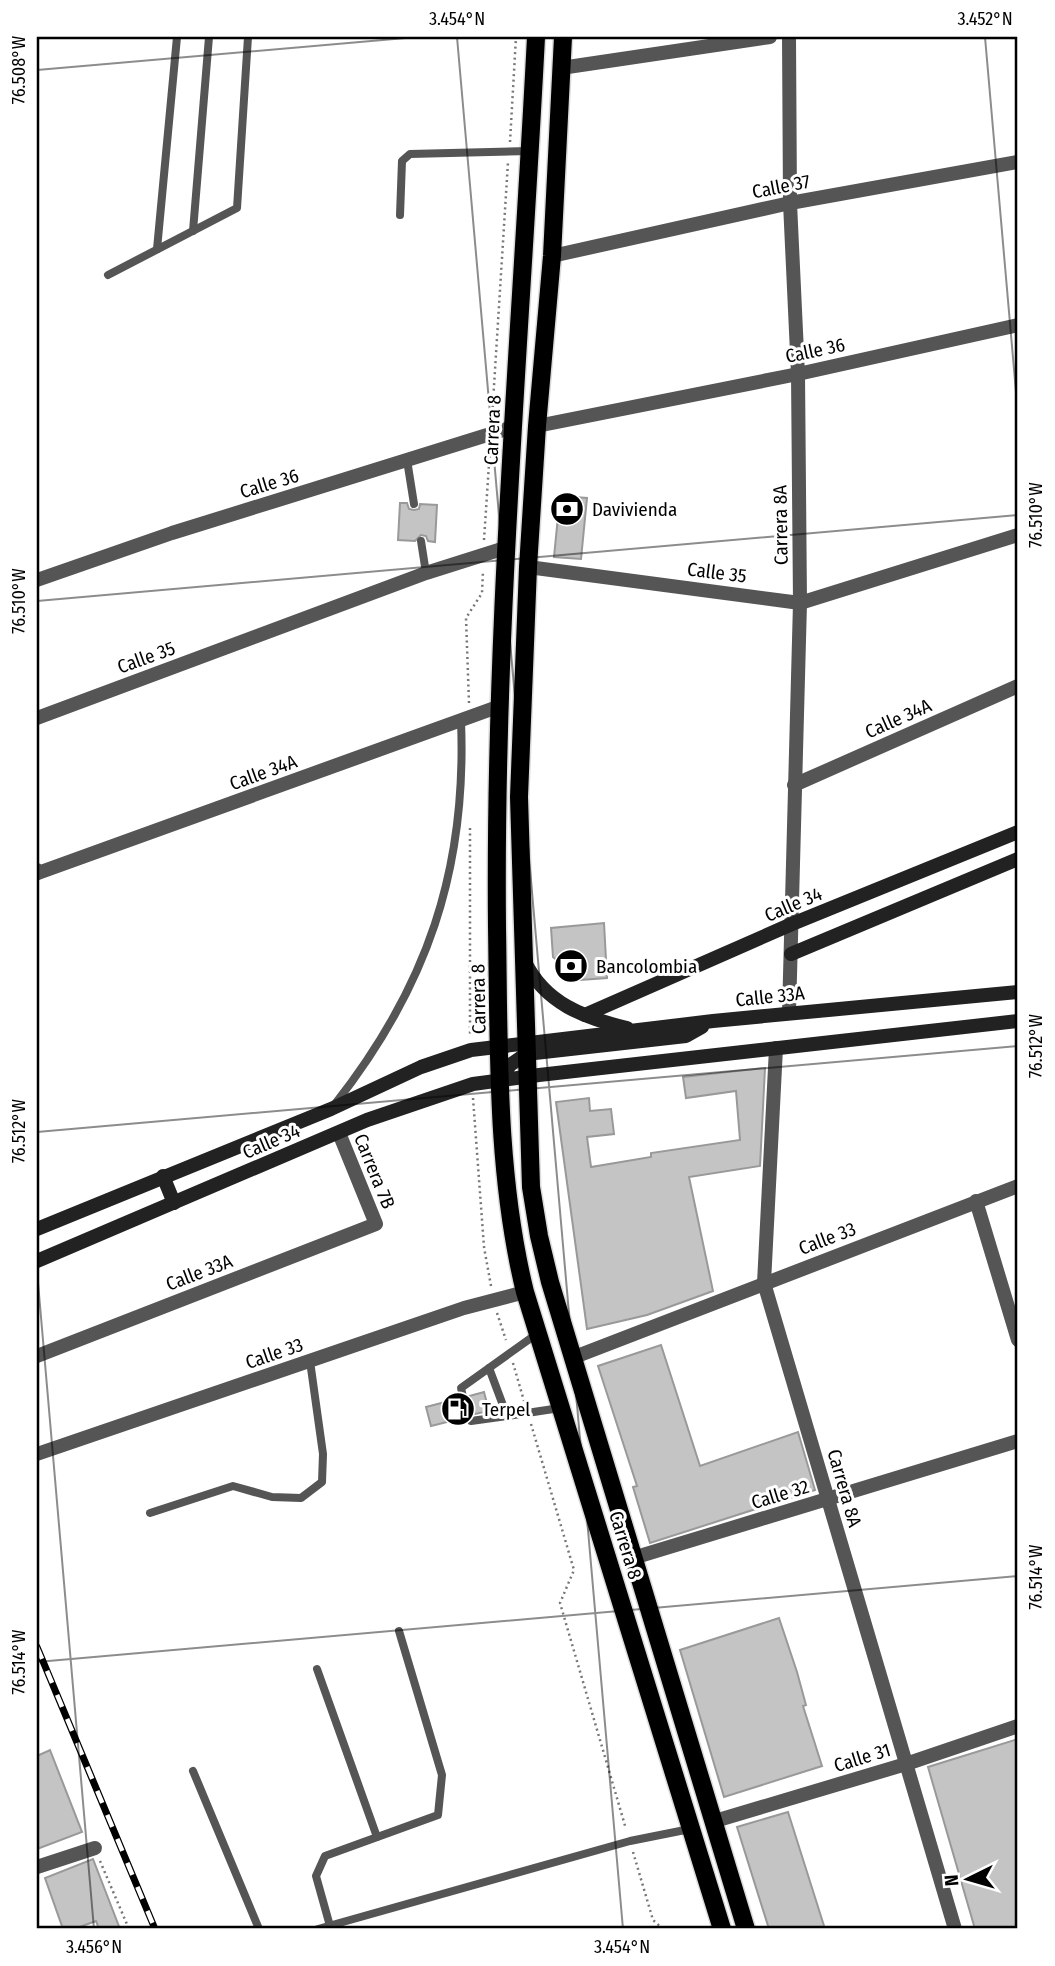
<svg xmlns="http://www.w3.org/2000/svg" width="1055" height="1966" font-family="'Fira Sans Condensed',sans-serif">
  <rect width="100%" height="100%" fill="#fff"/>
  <!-- building -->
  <g fill="#c4c4c4" stroke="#999" stroke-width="2">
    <polygon points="560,496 587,498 581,559 554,557"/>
    <polygon points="400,503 407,503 409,509 414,510 419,509 420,504 437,505 435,542 428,541 426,536 421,535 415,541 398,540"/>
    <polygon points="604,923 607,978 580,980 553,957 551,928"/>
    <polygon points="765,1068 760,1166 689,1177 713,1291 647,1315 587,1329 556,1102 589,1098 590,1111 611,1109 614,1134 587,1137 591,1167 651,1157 651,1153 740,1140 736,1091 686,1098 683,1077"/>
    <polygon points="661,1345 700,1466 798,1432 815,1490 650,1543 633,1487 637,1486 598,1366"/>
    <polygon points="484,1392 489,1411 475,1414 467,1410 463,1413 463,1418 431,1426 426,1407 457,1399 460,1403 465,1403 469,1396"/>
    <polygon points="779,1618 797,1672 806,1705 803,1706 822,1766 724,1797 680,1650"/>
    <polygon points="1018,1739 1018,1929 975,1929 928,1767"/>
    <polygon points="50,1750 82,1832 37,1849 37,1756"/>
    <polygon points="788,1812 825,1929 769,1929 737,1827"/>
    <polygon points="93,1859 120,1929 99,1929 96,1921 74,1929 63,1929 45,1878"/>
  </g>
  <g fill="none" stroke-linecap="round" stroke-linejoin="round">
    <!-- primary casing -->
    <g stroke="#dbdbdb" stroke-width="21">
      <g id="primary">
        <path d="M536,37C521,333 494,630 497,927C499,1048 496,1174 525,1292L722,1929"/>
        <polyline points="563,37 552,256 537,426 528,567 519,797 531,1187 539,1236 550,1282 746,1929"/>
      </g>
    </g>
    <!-- path -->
    <g stroke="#777" stroke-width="2.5" stroke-dasharray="2 3.5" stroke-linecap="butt">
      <polyline points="510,142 516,37"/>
      <polyline points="492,418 508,162"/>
      <polyline points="484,540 490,449"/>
      <polyline points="469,703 466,618 482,593 483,571"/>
      <polyline points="470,828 470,1035"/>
      <polyline points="473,1098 484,1247 491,1286"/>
      <polyline points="497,1313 506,1340"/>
      <polyline points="513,1363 524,1401"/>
      <polyline points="531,1424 574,1570 560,1603 626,1829"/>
      <polyline points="633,1852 653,1920 663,1929"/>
      <polyline points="100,1861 129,1929"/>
    </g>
    <!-- lane -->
    <g stroke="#555" stroke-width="8">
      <polyline points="400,215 402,161 410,154 529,151"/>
      <polyline points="193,231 209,37"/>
      <polyline points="157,249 177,37"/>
      <polyline points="108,275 237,208 248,37"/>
      <polyline points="407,460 414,504"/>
      <polyline points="421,541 426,573"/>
      <path d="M335,1104C427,987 467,870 461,721"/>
      <polyline points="538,1333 489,1368 507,1416 560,1408"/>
      <polyline points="463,1397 461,1388 489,1368"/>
      <polyline points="469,1416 471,1421 507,1416"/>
      <polyline points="150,1513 233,1486 272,1497 301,1498 322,1482 323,1454 310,1361"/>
      <polyline points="317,1669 377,1837"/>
      <polyline points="193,1771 259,1929"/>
      <polyline points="330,1926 316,1876 325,1856 438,1815 442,1775 399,1631"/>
      <polyline points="318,1929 630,1841 690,1829"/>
    </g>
    <!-- street -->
    <g stroke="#555" stroke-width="14">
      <polyline points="561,68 770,37"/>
      <polyline points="552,256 790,203 1018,162"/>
      <polyline points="537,426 798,374 1018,325"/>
      <polyline points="528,567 800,603 1018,535"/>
      <polyline points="37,580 172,533 513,427"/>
      <polyline points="37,718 426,573 505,548"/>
      <polyline points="794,785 1018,686"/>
      <polyline points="37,870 38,873 500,706"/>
      <polyline points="789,1013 800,603 798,374 790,203 789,37"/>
      <polyline points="776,1048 764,1283 955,1929"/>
      <polyline points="976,1201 1018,1340"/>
      <polyline points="37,1356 376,1224 339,1133"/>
      <polyline points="572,1358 1018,1186"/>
      <polyline points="37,1454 464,1308 525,1292"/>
      <polyline points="633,1558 1018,1441"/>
      <polyline points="715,1821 906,1764 1018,1726"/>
      <polyline points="37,1867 95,1848"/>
    </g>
    <!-- secondary -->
    <g stroke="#222" stroke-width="14">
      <polyline points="791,954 1018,859"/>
      <path d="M525,962C545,1003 584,1018 627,1028"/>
      <polyline points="585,1015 792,924 1018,832"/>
      <polyline points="501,1079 510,1065 526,1054 686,1036 702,1027"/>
      <polyline points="163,1176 174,1203"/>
      <polyline points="37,1229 331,1109 421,1067 471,1050 713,1021 1018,992"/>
      <polyline points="37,1261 367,1120 473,1084 539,1075 1018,1021"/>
    </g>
    <!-- primary -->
    <use href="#primary" stroke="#000" stroke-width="18"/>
    <!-- rail casing -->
    <g stroke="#000" stroke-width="7">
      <polyline id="rail" points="37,1647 155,1929"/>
    </g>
    <!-- rail -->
    <use href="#rail" stroke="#fff" stroke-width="4.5" stroke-dasharray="13" stroke-linecap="butt"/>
  </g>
  <!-- ticks -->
  <path fill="none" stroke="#000" stroke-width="2" stroke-opacity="0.45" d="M457,37L623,1929M985,37L1018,415M37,70L417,37M37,601L1018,515M37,1132L1018,1046M37,1271L94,1929M37,1662L1018,1576"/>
  <!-- icons -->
  <defs>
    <g id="bank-disc" transform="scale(1.75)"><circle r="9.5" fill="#000" stroke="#fff"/><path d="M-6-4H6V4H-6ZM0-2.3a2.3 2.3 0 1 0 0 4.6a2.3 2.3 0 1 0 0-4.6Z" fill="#fff"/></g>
    <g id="fuel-disc" transform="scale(1.75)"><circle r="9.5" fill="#000" stroke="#fff"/><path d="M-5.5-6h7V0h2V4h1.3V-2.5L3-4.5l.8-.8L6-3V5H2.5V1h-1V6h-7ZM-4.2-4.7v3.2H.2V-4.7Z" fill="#fff"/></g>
  </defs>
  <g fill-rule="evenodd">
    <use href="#bank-disc" x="567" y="509"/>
    <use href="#bank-disc" x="571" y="966"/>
    <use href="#fuel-disc" x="458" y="1409"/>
  </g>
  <g text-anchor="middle" stroke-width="6" stroke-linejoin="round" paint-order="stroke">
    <!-- street labels -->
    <g font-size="19" fill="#000" stroke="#fff">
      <text transform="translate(781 186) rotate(-11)" y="7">Calle 37</text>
      <text transform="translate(815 350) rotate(-12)" y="7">Calle 36</text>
      <text transform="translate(492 430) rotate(-87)" y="7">Carrera 8</text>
      <text transform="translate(269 483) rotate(-17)" y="7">Calle 36</text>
      <text transform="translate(780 525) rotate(-91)" y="7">Carrera 8A</text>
      <text transform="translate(717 572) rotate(7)" y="7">Calle 35</text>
      <text transform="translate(146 657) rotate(-20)" y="7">Calle 35</text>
      <text transform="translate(898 718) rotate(-24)" y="7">Calle 34A</text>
      <text transform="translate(263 772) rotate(-20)" y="7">Calle 34A</text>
      <text transform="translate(793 904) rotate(-23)" y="7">Calle 34</text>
      <text transform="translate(770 996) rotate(-6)" y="7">Calle 33A</text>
      <text transform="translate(478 999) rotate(-91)" y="7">Carrera 8</text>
      <text transform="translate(271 1141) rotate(-23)" y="7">Calle 34</text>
      <text transform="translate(375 1171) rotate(68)" y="7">Carrera 7B</text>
      <text transform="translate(827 1238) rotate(-21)" y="7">Calle 33</text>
      <text transform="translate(199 1272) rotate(-21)" y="7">Calle 33A</text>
      <text transform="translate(274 1353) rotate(-19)" y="7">Calle 33</text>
      <text transform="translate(845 1488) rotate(74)" y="7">Carrera 8A</text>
      <text transform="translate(780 1494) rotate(-17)" y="7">Calle 32</text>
      <text transform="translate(626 1545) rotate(73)" y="7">Carrera 8</text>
      <text transform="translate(862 1757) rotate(-17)" y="7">Calle 31</text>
    </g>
    <!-- poi labels -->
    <g font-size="19" fill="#000" stroke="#fff" text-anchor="start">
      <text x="592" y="516">Davivienda</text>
      <text x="596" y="973">Bancolombia</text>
      <text x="482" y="1416">Terpel</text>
    </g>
  </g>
  <!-- border -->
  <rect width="1055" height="1966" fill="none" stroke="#ffffff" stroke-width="77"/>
  <!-- north arrow -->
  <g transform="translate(968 1879) rotate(265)" stroke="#ffffff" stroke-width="5" paint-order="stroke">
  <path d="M0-5L12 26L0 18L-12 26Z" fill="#000000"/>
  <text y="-10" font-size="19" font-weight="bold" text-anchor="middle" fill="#000000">N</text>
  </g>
  <rect x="38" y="38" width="978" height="1889" fill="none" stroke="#000" stroke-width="2.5"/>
  <g font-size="18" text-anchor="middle" fill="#000">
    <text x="457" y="25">3.454°N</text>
    <text x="985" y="25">3.452°N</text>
    <text transform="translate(19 70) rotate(-90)" y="6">76.508°W</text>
    <text transform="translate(1036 515) rotate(-90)" y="6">76.510°W</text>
    <text transform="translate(19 601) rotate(-90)" y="6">76.510°W</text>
    <text transform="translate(1036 1046) rotate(-90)" y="6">76.512°W</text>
    <text transform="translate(19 1131) rotate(-90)" y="6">76.512°W</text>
    <text transform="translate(1036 1577) rotate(-90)" y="6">76.514°W</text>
    <text transform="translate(19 1662) rotate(-90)" y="6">76.514°W</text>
    <text x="94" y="1953">3.456°N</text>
    <text x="622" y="1953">3.454°N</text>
  </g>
</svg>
